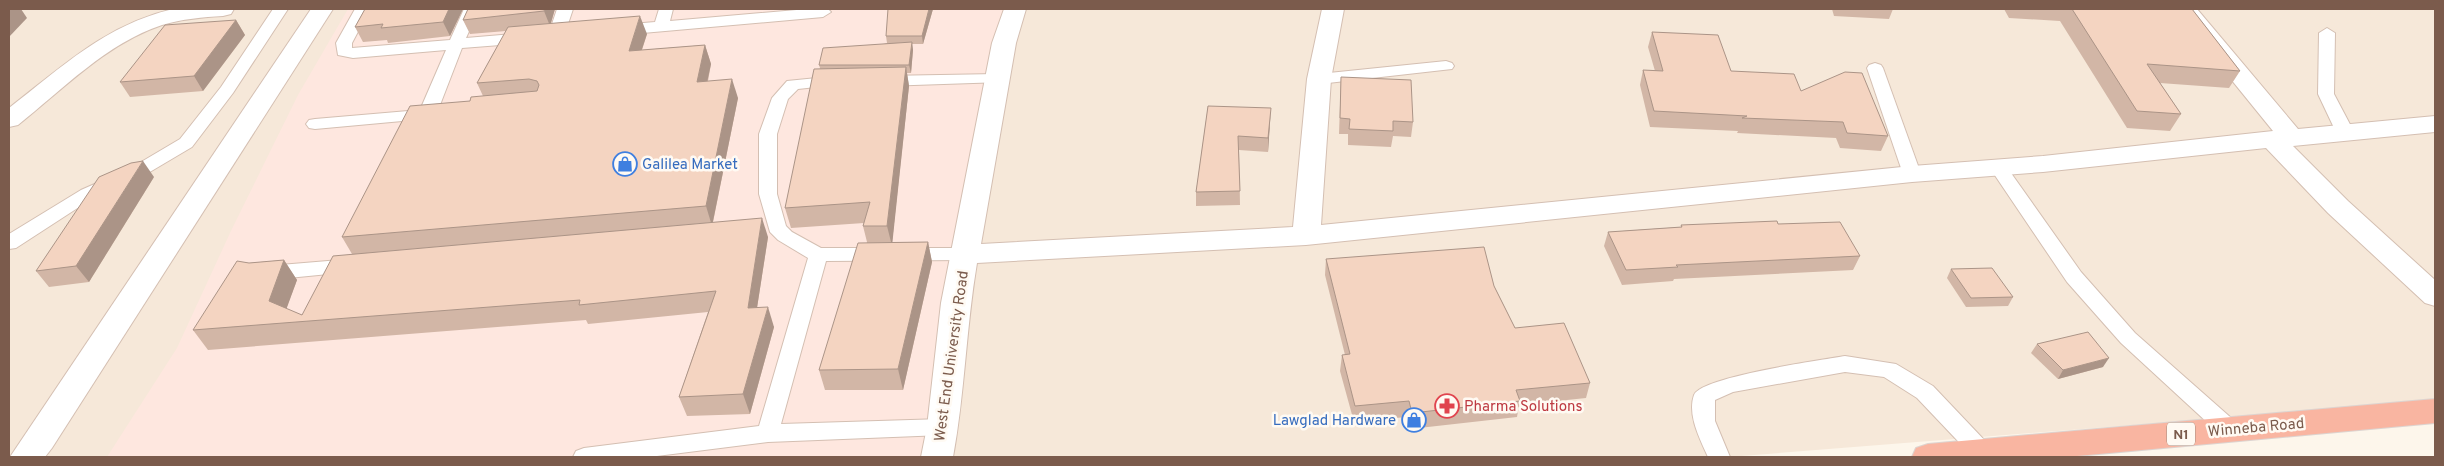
<svg xmlns="http://www.w3.org/2000/svg" width="2444" height="466" font-family="Overpass,sans-serif">
  <rect width="100%" height="100%" fill="#fdf6eb"/>
  <!-- residential -->
  <polygon fill="#f6e8d9" points="9,9 2435,9 2435,401 1729,457 9,457"/>
  <!-- commercial -->
  <polygon fill="#fee7df" points="348,9 1014,9 937,440 930,457 107,457 177,348 230,233 298,95"/>
  <g fill="none" stroke-linecap="round" stroke-linejoin="round">
    <!-- lane casing -->
    <g stroke="#d4bfb2" stroke-width="2">
      <g id="lane">
        <polygon points="273,9 288,9 233,93 192,147 143,176 93,198 16,248 9,249 9,234 81,190 131,168 180,139 221,87"/>
        <polygon points="355,9 370,9 352,43 352,48 450,40 464,9 479,9 466,38 525,33 533,38 525,43 462,48 435,118 315,129 309,128 306,124 309,120 315,119 420,110 446,50 353,58 338,55 336,43"/>
        <polygon points="557,9 573,9 564,36 556,41 548,36"/>
        <polygon points="659,9 673,9 670,21 808,9 828,9 831,12 823,17 620,35 612,30 620,25 655,22"/>
        <polygon points="2327,28 2335,33 2334,94 2353,130 2350,134 2338,134 2335,130 2318,94 2319,33"/>
        <polygon points="1446,61 1452,63 1454,66 1452,69 1319,84 1313,82 1311,79 1313,76 1319,74"/>
        <polygon points="1875,63 1881,65 1883,68 1921,174 1918,178 1906,178 1903,174 1867,68 1869,65"/>
        <polygon points="997,74 1003,76 1005,79 1003,82 884,86 878,84 876,81 878,78 884,76"/>
        <polygon points="837,76 843,78 845,81 843,84 798,89 788,99 777,134 777,194 786,226 792,232 821,248 966,248 973,249 976,254 973,259 966,260 826,261 781,424 943,419 951,421 954,427 951,433 943,435 768,442 649,457 573,457 576,451 584,448 759,426 808,258 778,240 770,232 759,194 759,134 772,98 787,81"/>
        <polygon points="2000,164 2006,166 2081,272 2135,333 2238,424 2241,430 2238,436 2230,439 2222,436 2121,343 2067,282 1994,174 1991,170 1994,166"/>
        <polygon points="352,259 359,261 362,266 359,271 268,280 261,278 258,273 261,268 268,266"/>
        <path d="M1845,356L1896,364L1933,386L1989,445L1992,451L1989,457H1973L1917,398L1884,377L1845,372L1733,392L1715,400V421L1730,457H1708C1700,439 1687,415 1694,395C1700,377 1822,360 1845,356Z"/>
      </g>
    </g>
    <!-- street casing -->
    <g stroke="#d4bfb2" stroke-width="2">
      <g id="street">
        <path d="M173,9H234L231,14L223,16C203,17 182,19 162,25C107,43 62,90 18,125L9,127V108C62,67 105,25 173,9Z"/>
        <polygon points="311,9 333,9 52,448 45,457 10,457"/>
        <path d="M1004,9H1026L1016,43L981,244L1293,227L1307,79L1322,9H1344L1331,79L1321,225L1912,166L2043,156L2273,131L2174,9H2197L2298,129L2435,116V132L2293,146L2348,201L2435,280V306L2425,303L2328,213L2266,148L2043,172L1912,182L1306,245L977,263C966,327 965,393 953,457H921L927,427L941,303L992,43Z"/>
      </g>
    </g>
    <!-- highway casing -->
    <g stroke="#ddd4d0" stroke-width="2">
      <polygon id="highway" points="2435,399 2435,423 2066,457 1912,457 1916,448 1928,444"/>
    </g>
    <!-- lane -->
    <use href="#lane" fill="#fff" fill-rule="evenodd"/>
    <!-- street -->
    <use href="#street" fill="#fff" fill-rule="evenodd"/>
    <!-- highway -->
    <use href="#highway" fill="#f9b5a1" fill-rule="evenodd"/>
  </g>
  <!-- wall -->
  <g fill="#d2b6a6">
    <polygon points="365,9 463,9 450,36 388,43 387,40 363,42 355,27"/>
    <polygon points="468,9 555,9 551,23 647,34 642,50 705,45 711,64 708,81 738,98 713,222 768,237 757,308 774,327 750,414 687,416 679,397 708,312 588,324 586,320 208,350 193,330 249,263 284,260 297,280 286,309 302,315 352,254 342,237 470,101 483,96 477,83 506,31 470,34 463,20"/>
    <polygon points="933,9 923,44 912,44 913,50 911,73 907,73 909,86 892,242 928,242 932,262 903,390 825,390 819,370 867,242 863,226 864,223 791,228 785,208 820,68 819,65 887,43 886,36"/>
    <polygon points="1832,9 1893,9 1889,19 1834,16"/>
    <polygon points="2004,9 2192,9 2240,71 2229,88 2160,83 2181,114 2170,131 2127,128 2060,21 2009,18"/>
    <polygon points="236,20 245,35 203,91 130,97 120,82"/>
    <polygon points="1652,32 1731,71 1801,91 1888,136 1881,151 1840,148 1836,138 1737,133 1738,131 1650,127 1640,85 1643,70 1655,71 1648,47"/>
    <polygon points="1341,77 1413,122 1411,137 1393,136 1391,147 1348,145 1348,134 1339,134"/>
    <polygon points="1208,106 1270,122 1268,152 1239,150 1240,205 1196,206 1196,192"/>
    <polygon points="154,177 89,282 49,287 36,271"/>
    <polygon points="1778,224 1860,256 1853,270 1674,279 1673,281 1622,285 1604,246 1608,232 1681,227 1681,225"/>
    <polygon points="1326,259 1494,286 1515,328 1590,383 1586,398 1519,405 1517,417 1410,429 1406,417 1354,422 1340,371 1342,355 1345,355 1325,275"/>
    <polygon points="1951,269 2013,297 2008,306 1966,307 1947,278"/>
    <polygon points="2037,344 2103,367 2058,379 2031,353"/>
  </g>
  <!-- shaded-wall -->
  <g fill="#ab9487">
    <polygon points="9,9 21,9 27,18 9,37"/>
    <polygon points="449,9 463,9 450,36 443,22"/>
    <polygon points="545,9 555,9 550,26 544,11"/>
    <polygon points="929,9 933,9 923,44 922,36"/>
    <polygon points="640,16 647,34 635,70 629,51"/>
    <polygon points="236,20 245,35 203,91 194,76"/>
    <polygon points="912,42 913,50 911,73 909,65"/>
    <polygon points="705,45 711,64 703,101 697,82"/>
    <polygon points="906,67 909,86 892,246 887,226"/>
    <polygon points="732,79 738,98 712,226 706,206"/>
    <polygon points="1271,108 1270,122 1268,152 1268,138"/>
    <polygon points="143,161 154,177 89,282 76,266"/>
    <polygon points="762,218 768,237 754,327 748,308"/>
    <polygon points="928,242 932,262 903,390 898,369"/>
    <polygon points="284,260 297,280 282,321 269,301"/>
    <polygon points="768,307 774,327 750,414 743,394"/>
    <polygon points="2109,358 2103,367 2058,379 2063,370"/>
  </g>
  <!-- building -->
  <g fill="#f4d4c1" stroke="#ab9487">
    <polygon points="365,9 449,9 443,22 381,28 383,24 355,27"/>
    <polygon points="468,9 545,9 544,11 463,20"/>
    <polygon points="888,9 929,9 922,36 886,36"/>
    <polygon points="2072,9 2192,9 2240,71 2147,64 2181,114 2137,111"/>
    <polygon points="640,16 629,51 705,45 697,82 732,79 706,206 342,237 410,106 470,101 471,97 537,91 539,85 537,81 529,79 477,83 508,27"/>
    <polygon points="236,20 194,76 120,82 165,25"/>
    <polygon points="1652,32 1718,35 1731,71 1794,74 1801,91 1845,72 1862,73 1888,136 1847,133 1843,122 1742,118 1747,116 1654,111 1643,70 1663,71"/>
    <polygon points="912,42 909,65 819,65 823,48"/>
    <polygon points="906,67 887,226 863,226 870,202 785,208 814,69"/>
    <polygon points="1341,77 1411,80 1413,122 1393,121 1393,131 1349,129 1350,119 1340,118"/>
    <polygon points="1208,106 1271,108 1268,138 1238,136 1240,191 1196,192"/>
    <polygon points="143,161 76,266 36,271 99,177 131,163"/>
    <polygon points="762,218 748,308 768,307 743,394 679,397 716,291 579,305 580,300 193,330 237,261 249,263 284,260 269,301 302,315 333,256"/>
    <polygon points="1777,221 1778,224 1840,222 1860,256 1676,265 1678,267 1626,270 1608,232 1682,227 1681,225"/>
    <polygon points="928,242 898,369 819,370 858,243"/>
    <polygon points="1484,247 1494,286 1515,328 1564,323 1590,383 1516,390 1520,401 1412,413 1409,401 1355,406 1342,355 1350,354 1326,259"/>
    <polygon points="1992,268 2013,297 1971,298 1951,269"/>
    <polygon points="2088,332 2109,358 2063,370 2037,344"/>
  </g>
  <!-- icons -->
  <defs>
    <g id="shop-ring" transform="scale(1.25)"><circle r="9.5" fill="#fffaf3" stroke="#3f7fe0" stroke-width="1.5"/><path d="M-5-2.5h2.3a2.7 3.5 0 0 1 5.4 0H5L5.5 6h-11ZM-1.5-2.5h3a1.5 2.3 0 0 0-3 0Z" fill="#3f7fe0"/></g>
    <g id="pharmacy-ring" transform="scale(1.25)"><circle r="9.5" fill="#fffaf3" stroke="#e0444e" stroke-width="1.5"/><path d="M-2-6h4v4h4v4h-4v4h-4v-4h-4v-4h4Z" fill="#e0444e"/></g>
  </defs>
  <g fill-rule="evenodd">
    <use href="#shop-ring" x="625" y="164"/>
    <use href="#pharmacy-ring" x="1447" y="406"/>
    <use href="#shop-ring" x="1414" y="420"/>
  </g>
  <g text-anchor="middle" stroke-width="5" stroke-linejoin="round" paint-order="stroke">
    <!-- shield labels -->
    <rect fill="#fffaf3" stroke="#a38b7e" stroke-width="1" x="2167" y="422.5" width="28" height="23" rx="4"/>
    <g font-size="14" font-weight="bold" fill="#7b5b4c">
      <text x="2181" y="439">N1</text>
    </g>
    <!-- shop labels -->
    <g font-size="15" fill="#366cbe" stroke="#fffaf3" text-anchor="start">
      <text x="642" y="169">Galilea Market</text>
      <text x="1396" y="425" text-anchor="end">Lawglad Hardware</text>
    </g>
    <!-- street labels -->
    <g font-size="15" fill="#7b5b4c" stroke="#fffaf3">
      <text transform="translate(951 356) rotate(-82)" y="5">West End University Road</text>
      <text transform="translate(2256 427) rotate(-5)" y="5">Winneba Road</text>
    </g>
    <!-- health labels -->
    <g font-size="15" fill="#be3a42" stroke="#fffaf3" text-anchor="start">
      <text x="1464" y="411">Pharma Solutions</text>
    </g>
  </g>
  <!-- border -->
  <rect width="2444" height="466" fill="none" stroke="#7b5b4c" stroke-width="20"/>
</svg>
